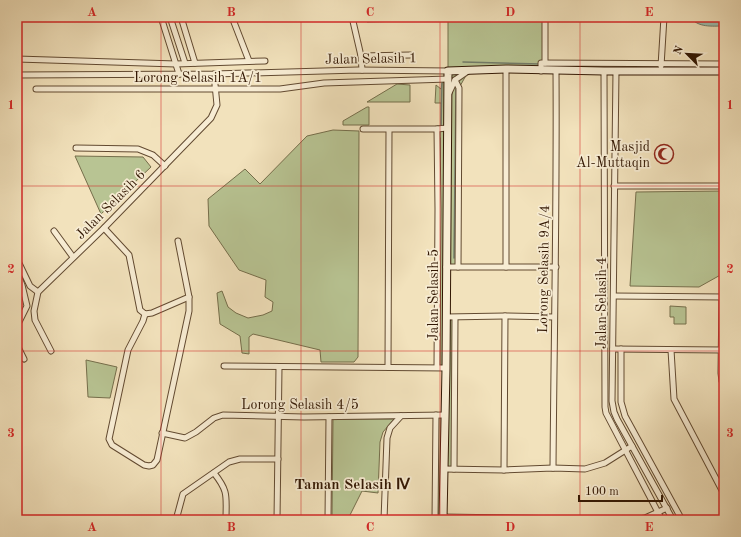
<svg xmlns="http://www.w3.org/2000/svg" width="741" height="537" font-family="'Old Standard TT',serif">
  <rect width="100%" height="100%" fill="#f2e2bc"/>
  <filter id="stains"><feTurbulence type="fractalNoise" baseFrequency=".005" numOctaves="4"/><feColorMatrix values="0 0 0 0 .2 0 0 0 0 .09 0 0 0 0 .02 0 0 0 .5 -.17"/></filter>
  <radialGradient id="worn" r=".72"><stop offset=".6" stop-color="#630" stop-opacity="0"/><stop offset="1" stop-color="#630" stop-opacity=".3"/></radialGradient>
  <!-- green -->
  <g fill="#b8c493" stroke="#756e4b">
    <polygon points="448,17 545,17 545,63 541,71 469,70 459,88 458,267 446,267 446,317 455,318 454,469 445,469 443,517 454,518 454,520 435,520 436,415 445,415 446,368 437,367 438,209 437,126 441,126 441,103 435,103 436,85 441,89 442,83 448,79"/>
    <polygon points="397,84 410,85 410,102 367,102"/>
    <polygon points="367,107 369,107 369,125 343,125 343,121"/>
    <polygon points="333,130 359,131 358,357 354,362 321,362 320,350 253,334 249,337 249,354 242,353 240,336 220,324 217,293 222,291 228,307 236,313 248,318 263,315 272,311 273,302 265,297 266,280 239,270 209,226 208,199 245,169 260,184 307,136"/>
    <polygon points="75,156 143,157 151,167 101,214"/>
    <polygon points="724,191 724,273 699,287 630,286 636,192"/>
    <polygon points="670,306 686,307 686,324 674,324 674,317 670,317"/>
    <polygon points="86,360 117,367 110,398 88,397"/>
    <polygon points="333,419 394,419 383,432 380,442 378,493 362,491 349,517 350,520 332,520"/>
  </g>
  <!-- water -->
  <g fill="#9bbeaf" stroke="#717b6a">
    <polygon points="366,17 405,17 405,21 367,22"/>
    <path d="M690,17H724V26C712,26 698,28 690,17Z"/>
  </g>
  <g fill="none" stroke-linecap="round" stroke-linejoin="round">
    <!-- stream -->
    <g stroke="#717b6a" stroke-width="1.5">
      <polyline points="463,62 541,64"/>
      <polyline points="638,66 660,67"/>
      <polyline points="441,126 442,83"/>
      <polyline points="440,157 440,138"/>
      <polyline points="454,258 456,89"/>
    </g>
    <!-- street casing -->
    <g stroke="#624a31" stroke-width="7">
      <g id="street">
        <polyline points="161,17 179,74"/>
        <polyline points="170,17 185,63"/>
        <polyline points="181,17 195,63"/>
        <polyline points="232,17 249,61"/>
        <polyline points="352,17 361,56 362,70"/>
        <polyline points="361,56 410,55"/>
        <polyline points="17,59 176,64 265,61"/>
        <polyline points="545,63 545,17"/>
        <polyline points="661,66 664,17"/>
        <polyline points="541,71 541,63 724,64"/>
        <polyline points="604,71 605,407 606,413 662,520"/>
        <polyline points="616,71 612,401 614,412 617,419 673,520"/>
        <polyline points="17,75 214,74 358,70 448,71"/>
        <polyline points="455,80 459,88 458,267"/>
        <polyline points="36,89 280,89 324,83 448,79"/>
        <polyline points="449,93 455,80 468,71"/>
        <polyline points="363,129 437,129 447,128"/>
        <polyline points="76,148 138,149 153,155 165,166"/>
        <polyline points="614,186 724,186"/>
        <polyline points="104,228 129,255 140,310 145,314 152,313 189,297 178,241"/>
        <polyline points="54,231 73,257"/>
        <polyline points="17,259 30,286 38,292"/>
        <polyline points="446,267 556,267"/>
        <polyline points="506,267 506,69"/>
        <polyline points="17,273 22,285 27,306 17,326"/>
        <polyline points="614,296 724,297"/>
        <polyline points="722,297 721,373 722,381 724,386"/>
        <polyline points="145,314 143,321 128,350 109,439 112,445 144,465 149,466 153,465 157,460 189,311 189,297"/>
        <polyline points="446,317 505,316 554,317"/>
        <polyline points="17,345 24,359"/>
        <polyline points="613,349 722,350"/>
        <polyline points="621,349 621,402 625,416 682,520"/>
        <polyline points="671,350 674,399 724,494"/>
        <polyline points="51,351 35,320 34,311 38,292 104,228 211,118 217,105 214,74"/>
        <polyline points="224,366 446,368"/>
        <polyline points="388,367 389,130"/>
        <polyline points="437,367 438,209 437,129"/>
        <polyline points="162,433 185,438 196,432 214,418 223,415 304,417 445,415"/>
        <path d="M553,468C554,336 557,203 556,71"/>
        <polyline points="444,469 504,470 553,468 585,469 605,463 632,446"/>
        <polyline points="454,469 455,318"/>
        <polyline points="504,470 505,316"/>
        <path d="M214,473C229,492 226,496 226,520"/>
        <polyline points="443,517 636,520 645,518 667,508"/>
        <polyline points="176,520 183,494 229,462 240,459 278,459"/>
        <polyline points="277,520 279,367"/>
        <polyline points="328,520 329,417"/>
        <polyline points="384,520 387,438 390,428 401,416"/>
        <polyline points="435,520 436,415"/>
      </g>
    </g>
    <!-- secondary casing -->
    <g stroke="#321703" stroke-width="9">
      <polyline id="secondary" points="443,520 446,368 448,71 506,69 604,71 724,71"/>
    </g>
    <!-- street -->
    <use href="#street" stroke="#f7ecd3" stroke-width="5"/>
    <!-- secondary -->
    <use href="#secondary" stroke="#f7ecd3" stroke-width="7"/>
  </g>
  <!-- grid -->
  <path fill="none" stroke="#d62828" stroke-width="1" stroke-opacity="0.55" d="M161,17V520M301,17V520M440,17V520M580,17V520M17,186H724M17,351H724"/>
  <!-- icons -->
  <defs>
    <g id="mosque-ring" transform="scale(1)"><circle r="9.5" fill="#f7ecd3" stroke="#8f2418" stroke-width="1.5"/><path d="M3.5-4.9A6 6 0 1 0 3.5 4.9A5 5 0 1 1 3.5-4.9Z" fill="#8f2418"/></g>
  </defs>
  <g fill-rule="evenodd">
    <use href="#mosque-ring" x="664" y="154"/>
  </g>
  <g text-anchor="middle" stroke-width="3.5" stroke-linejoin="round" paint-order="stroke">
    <!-- street labels -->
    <g font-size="14" fill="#321703" stroke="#f7ecd3">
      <text transform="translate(371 58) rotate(-1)" y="5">Jalan Selasih 1</text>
      <text x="198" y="82">Lorong Selasih 1A/1</text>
      <text transform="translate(110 204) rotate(-45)" y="5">Jalan Selasih 6</text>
      <text transform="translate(543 269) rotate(-89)" y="5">Lorong Selasih 9A/4</text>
      <text transform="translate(433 295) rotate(-90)" y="5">Jalan Selasih 5</text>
      <text transform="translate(601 303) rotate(-90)" y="5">Jalan Selasih 4</text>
      <text x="300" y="409">Lorong Selasih 4/5</text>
    </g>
    <!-- poi labels -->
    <g font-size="14" fill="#321703" stroke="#f7ecd3" text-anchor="end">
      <text x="650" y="151">Masjid<tspan x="650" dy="16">Al-Muttaqin</tspan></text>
    </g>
    <!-- neighbourhood labels -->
    <g font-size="15" font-weight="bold" fill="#321703" stroke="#f7ecd3">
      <text x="352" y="489">Taman Selasih Ⅳ</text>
    </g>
  </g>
  <!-- margin -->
  <rect width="741" height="537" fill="none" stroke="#f2e2bc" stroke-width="44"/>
  <!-- north arrow -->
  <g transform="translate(687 54) rotate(294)" stroke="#f7ecd3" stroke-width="3" paint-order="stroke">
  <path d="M0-3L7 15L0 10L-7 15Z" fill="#321703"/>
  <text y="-6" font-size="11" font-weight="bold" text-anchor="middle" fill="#321703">N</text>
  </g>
  <!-- scale -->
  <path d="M579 495v6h83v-6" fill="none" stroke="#321703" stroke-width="2"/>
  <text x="585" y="495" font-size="12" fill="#321703" stroke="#f7ecd3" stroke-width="3" paint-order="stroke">100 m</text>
  <rect x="22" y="22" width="697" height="493" fill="none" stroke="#d62828" stroke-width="1.5"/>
  <g font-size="13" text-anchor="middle" font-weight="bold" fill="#d62828">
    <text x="92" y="16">A</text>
    <text x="231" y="16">B</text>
    <text x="370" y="16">C</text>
    <text x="510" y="16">D</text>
    <text x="649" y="16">E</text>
    <text x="11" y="109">1</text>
    <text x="730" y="109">1</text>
    <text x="11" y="273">2</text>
    <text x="730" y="273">2</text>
    <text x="11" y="437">3</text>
    <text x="730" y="437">3</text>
    <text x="92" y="531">A</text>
    <text x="231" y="531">B</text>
    <text x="370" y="531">C</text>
    <text x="510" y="531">D</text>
    <text x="649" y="531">E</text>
  </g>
  <rect width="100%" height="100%" filter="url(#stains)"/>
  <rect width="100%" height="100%" fill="url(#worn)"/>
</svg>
